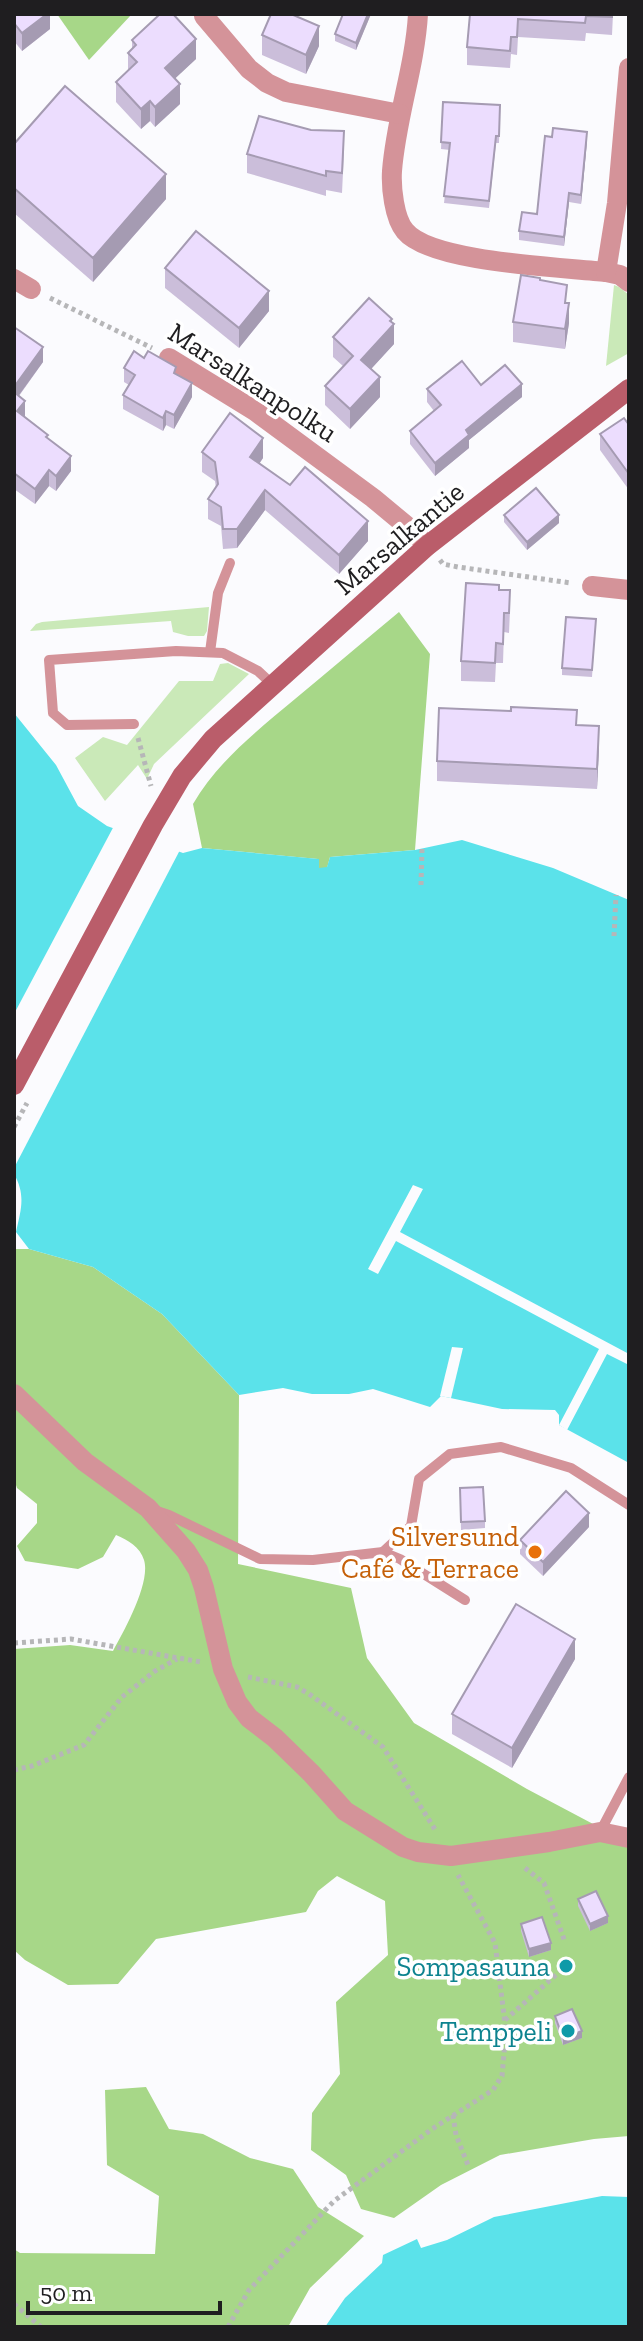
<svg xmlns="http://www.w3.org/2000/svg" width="643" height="2341" font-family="'Zilla Slab',serif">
  <rect width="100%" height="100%" fill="#fbfbfe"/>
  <!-- green -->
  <g fill="#cae9b8">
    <polygon points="614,285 619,287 629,295 629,353 606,366"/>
    <polygon points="209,607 207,631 204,636 188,636 173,632 171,621 30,631 36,624 42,622"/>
    <polygon points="228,663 249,674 154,764 147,779 138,765 105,801 75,758 103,737 127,745 179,681 213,681 220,664"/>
  </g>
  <!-- forest -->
  <g fill="#a7d788">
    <polygon points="57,14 132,14 89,60"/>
    <path d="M399,612L430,654L415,850L330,857L327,868H318V859L202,848L193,804C218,761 258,730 295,699C330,670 364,641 399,612Z"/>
    <path d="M14,1249H29L93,1267L162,1314L239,1395L238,1564L351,1588L367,1658L414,1723L527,1789L629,1843V2136L594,2139L500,2155L441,2185L394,2218L361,2209L346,2175L311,2150L312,2113L340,2074L336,2002L388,1955L385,1901L337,1876L318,1891L306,1912L156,1939L118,1984L68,1985L25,1960L14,1950V1649L70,1645L113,1651C124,1631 151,1583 144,1560C140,1547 128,1540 116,1535L103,1557L78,1569L25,1561L17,1546L37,1523V1504L17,1488L14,1479Z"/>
    <polygon points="146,2087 169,2129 203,2134 250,2158 293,2169 318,2207 364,2236 310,2288 288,2327 152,2327 150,2325 143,2327 14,2327 14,2249 20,2253 155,2254 159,2196 107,2165 105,2090"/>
  </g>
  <!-- water -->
  <g fill="#5be2ea">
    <path d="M14,713L56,765L78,806L107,826L183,853L202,848L319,859V868L327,867L330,857L415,850L462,840L553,868L629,900V1463L559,1425V1415L555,1410L502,1409L441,1396L430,1407L373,1389L349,1394H312L283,1388L239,1395L162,1314L93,1267L29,1249L16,1232C21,1210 26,1195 14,1174Z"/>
    <polygon points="602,2196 629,2197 629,2327 325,2327 345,2298 382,2263 383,2255 417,2239 421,2248 447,2240 494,2217"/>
  </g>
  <!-- pier -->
  <g fill="#fbfbfe">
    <polygon points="115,824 181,848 14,1168 14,1014"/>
    <polygon points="413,1185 423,1189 400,1232 629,1354 629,1365 607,1354 567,1430 559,1425 599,1349 396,1241 378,1274 368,1269"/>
    <polygon points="452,1347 463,1348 451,1398 440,1396"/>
  </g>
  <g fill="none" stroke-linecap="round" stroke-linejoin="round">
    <!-- path -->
    <g stroke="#b6b6b8" stroke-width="5" stroke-dasharray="4 4" stroke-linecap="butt">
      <polyline points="50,298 152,348"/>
      <polyline points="440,560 443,564 458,567 571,583"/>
      <polyline points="138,738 151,786"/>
      <polyline points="421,885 422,848"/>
      <polyline points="614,936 616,895"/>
      <polyline points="14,1127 27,1103"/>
      <polyline points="14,1643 71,1639 201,1662"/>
      <polyline points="248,1677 297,1687 309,1694 383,1747 436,1831"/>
      <polyline points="14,1770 32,1766 84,1745 122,1697 155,1671 177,1659"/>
      <polyline points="525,1868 544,1883 565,1942"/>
      <polyline points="505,2020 566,1966"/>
      <polyline points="453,2115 456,2135 468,2165"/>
      <polyline points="14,2304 41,2327"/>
      <polyline points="228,2327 249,2290 334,2201 432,2129 493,2090 502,2076 506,2031 495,1943 458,1875"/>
    </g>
    <!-- lane -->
    <g stroke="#d49399" stroke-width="10">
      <polyline points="210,652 218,593 230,563"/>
      <polyline points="134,724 67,725 53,713 49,660 176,651 223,653 258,671 273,685"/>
      <polyline points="154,1510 169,1515 260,1559 313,1560 383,1552 400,1559 465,1600"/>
      <polyline points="383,1552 411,1526 419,1479 450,1454 501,1447 571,1468 629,1505"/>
      <polyline points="600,1832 629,1777"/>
    </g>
    <!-- street -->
    <g stroke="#d49399" stroke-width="20">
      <path d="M418,14C415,67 396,118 392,171C391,187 394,218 405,231C431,263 563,267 606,272L620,275L629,282"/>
      <polyline points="204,16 249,69 267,83 286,92 400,114"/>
      <polyline points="606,272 617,203 629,68"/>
      <polyline points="14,279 31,289"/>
      <polyline points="169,358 255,411 373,498 414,532 427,546"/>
      <polyline points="592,586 629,590"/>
      <polyline points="14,1394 85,1462 148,1508 186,1551 198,1570 204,1588 223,1669 237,1702 249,1718 275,1738 312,1774 345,1811 403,1847 418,1852 451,1856 549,1842 600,1832 629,1838"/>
    </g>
    <!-- secondary -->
    <polyline stroke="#ba5d6a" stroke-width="20" points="14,1085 153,825 182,776 213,739 427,546 629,389"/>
  </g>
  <!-- wall -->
  <g fill="#cbbeda">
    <polygon points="14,14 50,14 50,29 22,51 14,41"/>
    <polygon points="371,14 356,50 335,41 335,34"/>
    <polygon points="470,14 613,14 612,35 586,33 585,41 518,37 517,55 511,54 510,68 467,65 467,47"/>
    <polygon points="262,35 319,46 306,74 262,55"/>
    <polygon points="132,40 196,59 175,78 180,104 155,127 150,121 141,129 116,102 116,82 128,70 128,53 132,49"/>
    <polygon points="443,102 500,105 499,143 496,143 489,208 444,203 450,150 441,149"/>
    <polygon points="587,141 581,204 569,202 564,246 519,240 519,231 537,214"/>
    <polygon points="14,144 166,199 93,282 14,213"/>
    <polygon points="344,151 342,193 326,190 326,196 247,173 247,154"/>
    <polygon points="165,268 269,311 239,348 165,288"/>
    <polygon points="540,280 569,323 565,349 513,342 513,322"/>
    <polygon points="392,322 394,344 371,369 380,397 350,429 325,405 325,386 343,366 333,357 333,337"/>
    <polygon points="14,327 43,362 19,396 24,417 48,438 71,471 56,491 49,486 35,504 14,489"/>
    <polygon points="124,368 176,374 192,397 174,429 166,425 163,431 123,409 123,395 129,385 124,382"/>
    <polygon points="481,385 522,397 469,440 469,448 435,476 410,444 410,431 434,411 427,402 427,389"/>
    <polygon points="629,425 629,490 600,450 600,434"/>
    <polygon points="202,452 263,458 259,464 368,541 339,574 265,510 237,548 223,549 221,526 208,519 208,499 216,488 215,481 202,472"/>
    <polygon points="504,515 559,523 527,550 504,522"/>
    <polygon points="499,590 510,610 509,633 504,632 503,663 496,663 495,682 461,681 461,661"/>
    <polygon points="596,619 592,677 562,675 562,668"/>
    <polygon points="577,725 599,746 597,789 437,781 437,761"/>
    <polygon points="460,1488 485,1521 485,1528 461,1530"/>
    <polygon points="589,1527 543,1576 520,1554 520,1540"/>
    <polygon points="575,1659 512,1768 452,1734 452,1714"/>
    <polygon points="578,1899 608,1923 590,1931 578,1906"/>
    <polygon points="521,1924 551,1950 529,1957 521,1931"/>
    <polygon points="555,2016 582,2038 563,2045 555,2023"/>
  </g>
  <!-- shaded-wall -->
  <g fill="#a59bb2">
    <polygon points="47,14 50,14 50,29 22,51 22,33"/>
    <polygon points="368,14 371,14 356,50 356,43"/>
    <polygon points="319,26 319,46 306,74 306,55"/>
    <polygon points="196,39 196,59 165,88 165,68"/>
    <polygon points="180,84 180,104 155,127 155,107"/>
    <polygon points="150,101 150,121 141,129 141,109"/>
    <polygon points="587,132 587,141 581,204 581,195"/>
    <polygon points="166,174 166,199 93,282 93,258"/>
    <polygon points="569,193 569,202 564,246 564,237"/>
    <polygon points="269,291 269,311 239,348 239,328"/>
    <polygon points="569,303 569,323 565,349 565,329"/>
    <polygon points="392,319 392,327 394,324 394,344 361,380 361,360"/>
    <polygon points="43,347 43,362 14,402 14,387"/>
    <polygon points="380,377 380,397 350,429 350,409"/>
    <polygon points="192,383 192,397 174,429 174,415"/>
    <polygon points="522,384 522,397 469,440 469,448 435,476 435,463 466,430"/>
    <polygon points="25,401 25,416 17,427 17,411"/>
    <polygon points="166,411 166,425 163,431 163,418"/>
    <polygon points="263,438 263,458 250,477 250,457"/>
    <polygon points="71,456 71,471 56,491 56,476"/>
    <polygon points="49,470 49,486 35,504 35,489"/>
    <polygon points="265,490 265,510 237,548 237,529"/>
    <polygon points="559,515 559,523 527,550 527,542"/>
    <polygon points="368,521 368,541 339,574 339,555"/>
    <polygon points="599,726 599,746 597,789 597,769"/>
    <polygon points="589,1513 589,1527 543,1576 543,1562"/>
    <polygon points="575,1639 575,1659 512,1768 512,1748"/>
    <polygon points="608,1916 608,1923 590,1931 590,1924"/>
    <polygon points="551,1943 551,1950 529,1957 529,1949"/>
    <polygon points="582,2031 582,2038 563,2045 563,2038"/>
  </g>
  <!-- building -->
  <g fill="#ecddfe" stroke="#a59bb2" stroke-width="2">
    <polygon points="14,14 47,14 22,33 14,23"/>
    <polygon points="160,14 173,14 196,39 165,68 180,84 155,107 150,101 141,109 116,82 137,62 128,53 136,45 132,40"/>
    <polygon points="271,14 291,14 319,26 306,55 262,35"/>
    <polygon points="343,14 368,14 356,43 335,34"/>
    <polygon points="470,14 612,14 612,17 586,16 585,23 518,19 517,37 511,37 510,51 467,47"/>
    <polygon points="65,86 166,174 93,258 14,188 14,144"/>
    <polygon points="443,102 500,105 499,136 496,136 489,201 444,196 450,143 441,142"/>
    <polygon points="259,116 311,130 344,131 342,173 326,171 326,176 247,154"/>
    <polygon points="553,128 587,132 581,195 569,193 564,237 519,231 522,212 537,214 545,136 552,137"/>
    <polygon points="196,231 269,291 239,328 165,268"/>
    <polygon points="521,275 540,278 540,280 567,285 565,303 569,303 565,329 513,322"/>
    <polygon points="369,298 392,319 390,321 394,324 361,360 380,377 350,409 325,386 353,356 333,337"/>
    <polygon points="14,327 43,347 14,387"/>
    <polygon points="134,351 144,358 148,351 176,367 174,373 192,383 174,415 166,411 163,418 123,395 135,375 124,368"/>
    <polygon points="462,361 481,385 505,365 522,384 466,430 469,435 435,463 410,431 441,405 427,389"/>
    <polygon points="14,392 25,401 17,411 48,435 46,437 71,456 56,476 49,470 35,489 14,473"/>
    <polygon points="230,413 263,438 250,457 290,485 305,467 368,521 339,555 265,490 237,529 223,529 221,507 208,499 218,484 215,462 202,452"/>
    <polygon points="624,418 629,425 629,474 600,434"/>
    <polygon points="536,488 559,515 527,542 504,515"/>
    <polygon points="466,583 499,585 499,590 510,590 509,613 504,613 503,644 496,643 495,663 461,661"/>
    <polygon points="566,617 596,619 592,670 562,668"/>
    <polygon points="511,707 577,710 576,725 599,726 597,769 437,761 439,708 511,711"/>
    <polygon points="483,1487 485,1521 461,1522 460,1488"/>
    <polygon points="566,1491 589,1513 543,1562 520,1540"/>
    <polygon points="516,1604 575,1639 512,1748 452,1714"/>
    <polygon points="596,1891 608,1916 590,1924 578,1899"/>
    <polygon points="542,1917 551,1943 529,1949 521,1924"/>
    <polygon points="572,2009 582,2031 563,2038 555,2016"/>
  </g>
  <!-- markers -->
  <circle fill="#e8710a" stroke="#fff" stroke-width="3" cx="535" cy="1552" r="8"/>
  <g fill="#0f9aa8" stroke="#fff" stroke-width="3">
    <circle cx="566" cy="1966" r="8"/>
    <circle cx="568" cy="2031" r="8"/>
  </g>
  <g text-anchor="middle" stroke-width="7" stroke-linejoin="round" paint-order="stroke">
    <!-- street labels -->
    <g font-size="28" fill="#1f1e20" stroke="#fff">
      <text transform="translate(253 382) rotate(33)" y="10">Marsalkanpolku</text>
      <text transform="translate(399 538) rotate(-40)" y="10">Marsalkantie</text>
    </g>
    <!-- food labels -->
    <g font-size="28" fill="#c56008" stroke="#fff" text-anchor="end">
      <text x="519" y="1546">Silversund<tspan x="519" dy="32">Café &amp; Terrace</tspan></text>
    </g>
    <!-- culture labels -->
    <g font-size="28" fill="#0d838f" stroke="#fff" text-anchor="end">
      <text x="550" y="1976">Sompasauna</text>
      <text x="552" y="2041">Temppeli</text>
    </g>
  </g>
  <!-- border -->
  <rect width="643" height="2341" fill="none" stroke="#1f1e20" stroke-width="32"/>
  <!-- scale -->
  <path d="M28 2301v12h192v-12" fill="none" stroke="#1f1e20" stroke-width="4"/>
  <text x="40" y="2301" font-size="24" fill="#1f1e20" stroke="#ffffff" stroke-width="6" paint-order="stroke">50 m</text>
</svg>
